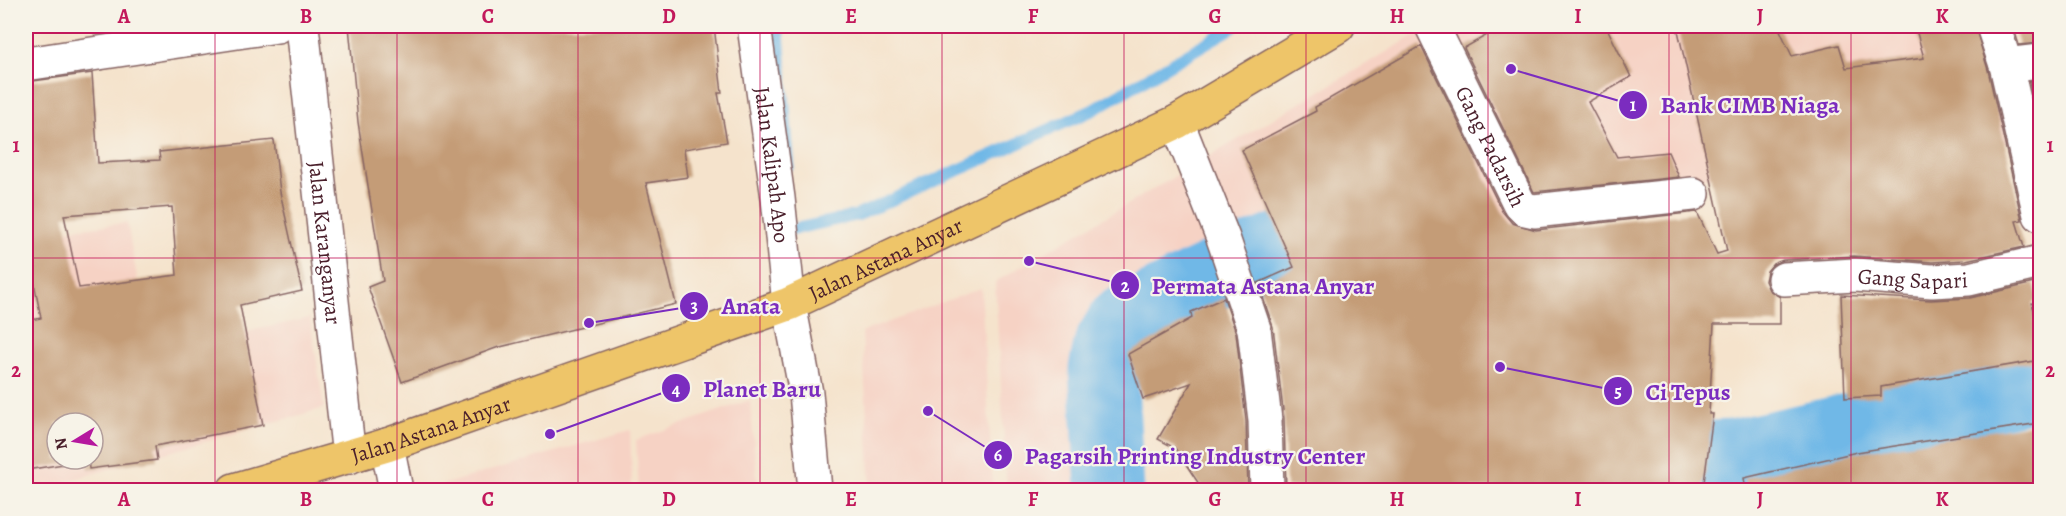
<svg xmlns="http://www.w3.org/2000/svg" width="2066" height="516" font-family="Alegreya,serif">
  <rect width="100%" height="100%" fill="#f7f3e8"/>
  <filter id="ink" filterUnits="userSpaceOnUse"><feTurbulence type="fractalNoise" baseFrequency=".0167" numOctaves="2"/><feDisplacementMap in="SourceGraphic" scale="12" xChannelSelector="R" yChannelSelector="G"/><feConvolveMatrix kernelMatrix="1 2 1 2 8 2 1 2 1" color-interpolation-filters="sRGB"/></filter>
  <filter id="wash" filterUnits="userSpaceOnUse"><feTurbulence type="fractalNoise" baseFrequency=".008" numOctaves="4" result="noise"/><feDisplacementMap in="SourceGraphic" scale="24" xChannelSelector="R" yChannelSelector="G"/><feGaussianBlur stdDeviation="1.35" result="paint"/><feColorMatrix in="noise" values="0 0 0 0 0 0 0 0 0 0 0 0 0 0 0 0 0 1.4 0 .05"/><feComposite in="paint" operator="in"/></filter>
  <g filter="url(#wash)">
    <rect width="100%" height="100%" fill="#f5e3cc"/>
    <!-- built -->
    <g fill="#f6d2c4" fill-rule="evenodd">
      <polygon points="1431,26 1977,26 2019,141 1703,177 1526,202 1541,353 1380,176 1108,320 1118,490 1007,490 995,282"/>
      <path d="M127,223L151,353L310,318L324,408L36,490H26V234ZM57,423H93V459H57Z"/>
      <polygon points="981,288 993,490 871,490 862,332"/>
      <polygon points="750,400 758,490 639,490 636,440"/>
      <polygon points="630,430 632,490 424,490"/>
    </g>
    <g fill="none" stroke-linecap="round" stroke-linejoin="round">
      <!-- stream -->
      <g stroke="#6fb8e7" stroke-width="12">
        <polyline points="778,26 789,165"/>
        <polyline points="795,229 858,215 1093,110 1235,26"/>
      </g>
      <!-- river -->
      <g stroke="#6fb8e7" stroke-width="69">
        <path d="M1618,427C1663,450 1681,458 1733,454L2040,385"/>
        <path d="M1110,490L1103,369L1108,345L1122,321C1199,284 1275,239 1360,223L1372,231"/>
      </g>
    </g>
    <g id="blocks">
      <!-- building -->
      <g fill="#c49c77" fill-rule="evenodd">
        <polygon points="349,26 714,26 722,93 718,93 727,142 684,149 688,177 646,183 676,304 496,348 402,382 368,287 383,281 358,122"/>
        <polygon points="1503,26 1606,26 1631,77 1588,102 1617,157 1668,152 1679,177 1534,192 1464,48"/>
        <polygon points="1677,26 1778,26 1792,56 1839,45 1846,68 1924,58 1915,26 1975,26 1988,70 2022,220 2016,221 2024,247 1966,260 1932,262 1854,256 1783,260 1773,264 1767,271 1765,281 1769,290 1780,297 1780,324 1714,324 1709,414 1713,414 1703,490 1443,488 1323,490 1323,485 1286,488 1284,418 1273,327 1258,283 1294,267 1242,150 1316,111 1315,107 1421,46 1502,211 1512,223 1536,230 1697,212 1717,254 1727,251"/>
        <polygon points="2013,26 2040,26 2040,43 2019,45"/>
        <path d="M92,73L98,163L160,160L159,152L274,140L280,192L302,291L240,305L263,425L155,446L157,460L89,469L88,460L26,470V321L41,318L26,242V82ZM172,207L177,275L79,288L64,215ZM57,423H93V459H57Z"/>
        <polygon points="2040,80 2040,132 2029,81"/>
        <polygon points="2034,283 2039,300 2032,303 2040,337 2040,360 1881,387 1881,396 1845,398 1841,295 1931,300 1970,298"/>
        <polygon points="1224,298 1236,333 1246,421 1248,489 1203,490 1175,448 1158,439 1191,383 1143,399 1128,354 1192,318 1191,312"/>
        <polygon points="2040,423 2040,490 1746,490 1744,478 1857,452"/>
      </g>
    </g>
  </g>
  <g filter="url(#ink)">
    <use href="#blocks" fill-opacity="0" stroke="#866463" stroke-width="1.5"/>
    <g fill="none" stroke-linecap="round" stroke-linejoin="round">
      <!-- minor casing -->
      <g stroke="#866463" stroke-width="36">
        <g id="minor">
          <path id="s1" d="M302,26L349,457"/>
          <path id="s2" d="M1432,26L1519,203L1525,209L1534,211L1693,194"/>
          <polyline points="1993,26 2006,65 2040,215"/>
          <polyline points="26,64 277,26"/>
          <polyline points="2006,65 2040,61"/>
          <polyline points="1177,122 1223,238 1254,329 1265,420 1267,490"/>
          <path id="s3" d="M1784,279L1855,275L1932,281L1969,279L2040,262"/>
          <polyline points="387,445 396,490"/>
        </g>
      </g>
      <!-- tertiary casing -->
      <g stroke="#866463" stroke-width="36">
        <g id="tertiary">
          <path id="s4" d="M754,26L778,198L789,304L806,393L815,490"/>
        </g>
      </g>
      <!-- primary casing -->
      <g stroke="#866463" stroke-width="36">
        <g id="primary">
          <path id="s5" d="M234,490L387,445L789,304L1177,122L1338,26"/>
        </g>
      </g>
      <!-- minor -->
      <use href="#minor" stroke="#fff" stroke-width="33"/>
      <!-- tertiary -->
      <use href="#tertiary" stroke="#fff" stroke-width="33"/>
      <!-- primary -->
      <use href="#primary" stroke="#eec569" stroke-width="33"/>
    </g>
  </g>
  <!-- grid -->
  <path fill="none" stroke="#c2185b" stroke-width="1.5" stroke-opacity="0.55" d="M215,26V490M397,26V490M578,26V490M760,26V490M942,26V490M1124,26V490M1306,26V490M1488,26V490M1669,26V490M1851,26V490M26,258H2040"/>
  <g text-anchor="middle" stroke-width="4.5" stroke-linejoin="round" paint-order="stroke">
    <!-- street labels -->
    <g font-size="22" fill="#4a1f2b" stroke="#f7f3e8">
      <text dy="8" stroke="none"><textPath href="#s2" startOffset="134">Gang Padarsih</textPath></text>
      <text dy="8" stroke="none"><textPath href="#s4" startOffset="140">Jalan Kalipah Apo</textPath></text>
      <text dy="8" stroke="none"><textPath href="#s1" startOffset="218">Jalan Karanganyar</textPath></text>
      <text dy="8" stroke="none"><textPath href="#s5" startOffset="692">Jalan Astana Anyar</textPath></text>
      <text dy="8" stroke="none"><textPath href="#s3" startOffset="129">Gang Sapari</textPath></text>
      <text dy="8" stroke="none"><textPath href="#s5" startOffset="206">Jalan Astana Anyar</textPath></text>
    </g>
  </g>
  <!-- callouts -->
  <path fill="none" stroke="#7b2cbf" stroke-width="2" d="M1511 69L1633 105M1029 261L1125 285M589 323L694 306M550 434L676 388M1500 367L1618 391M928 411L998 455"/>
  <g fill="#7b2cbf" stroke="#f7f3e8" stroke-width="2">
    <circle cx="1511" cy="69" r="6"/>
    <circle cx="1029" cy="261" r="6"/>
    <circle cx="589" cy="323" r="6"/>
    <circle cx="550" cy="434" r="6"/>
    <circle cx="1500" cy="367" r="6"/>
    <circle cx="928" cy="411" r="6"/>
    <circle cx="1633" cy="105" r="15"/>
    <circle cx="1125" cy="285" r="15"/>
    <circle cx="694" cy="306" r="15"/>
    <circle cx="676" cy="388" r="15"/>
    <circle cx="1618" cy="391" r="15"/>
    <circle cx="998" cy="455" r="15"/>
  </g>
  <g font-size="18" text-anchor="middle" font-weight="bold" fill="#fff">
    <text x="1633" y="111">1</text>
    <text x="1125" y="292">2</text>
    <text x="694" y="312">3</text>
    <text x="676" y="395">4</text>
    <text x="1618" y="397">5</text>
    <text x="998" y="461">6</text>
  </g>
  <g font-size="24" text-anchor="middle" font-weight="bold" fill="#7b2cbf" stroke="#f7f3e8" stroke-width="4.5" stroke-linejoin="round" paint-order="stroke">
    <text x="1750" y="113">Bank CIMB Niaga</text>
    <text x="1263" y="294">Permata Astana Anyar</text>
    <text x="751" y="314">Anata</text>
    <text x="762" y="397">Planet Baru</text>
    <text x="1688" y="400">Ci Tepus</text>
    <text x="1195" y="464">Pagarsih Printing Industry Center</text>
  </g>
  <!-- margin -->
  <rect width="2066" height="516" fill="none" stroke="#f7f3e8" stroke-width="66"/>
  <!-- north arrow -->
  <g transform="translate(75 441) rotate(259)"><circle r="28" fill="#f7f3e8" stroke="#b29e9c" stroke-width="1.5"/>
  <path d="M0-4.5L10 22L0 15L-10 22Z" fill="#b5179e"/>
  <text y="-9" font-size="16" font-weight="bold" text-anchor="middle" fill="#4a1f2b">N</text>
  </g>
  <rect x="33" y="33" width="2000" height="450" fill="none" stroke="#c2185b" stroke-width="2"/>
  <g font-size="20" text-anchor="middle" font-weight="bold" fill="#c2185b">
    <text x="124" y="23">A</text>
    <text x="306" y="23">B</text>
    <text x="488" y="23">C</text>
    <text x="669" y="23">D</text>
    <text x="851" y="23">E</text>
    <text x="1033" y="23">F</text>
    <text x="1215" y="23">G</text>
    <text x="1397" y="23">H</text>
    <text x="1578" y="23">I</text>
    <text x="1760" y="23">J</text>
    <text x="1942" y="23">K</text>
    <text x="16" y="152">1</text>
    <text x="2050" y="152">1</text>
    <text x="16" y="377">2</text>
    <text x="2050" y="377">2</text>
    <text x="124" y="506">A</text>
    <text x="306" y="506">B</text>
    <text x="488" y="506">C</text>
    <text x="669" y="506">D</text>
    <text x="851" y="506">E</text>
    <text x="1033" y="506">F</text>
    <text x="1215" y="506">G</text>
    <text x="1397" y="506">H</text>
    <text x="1578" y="506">I</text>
    <text x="1760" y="506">J</text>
    <text x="1942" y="506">K</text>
  </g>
</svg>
